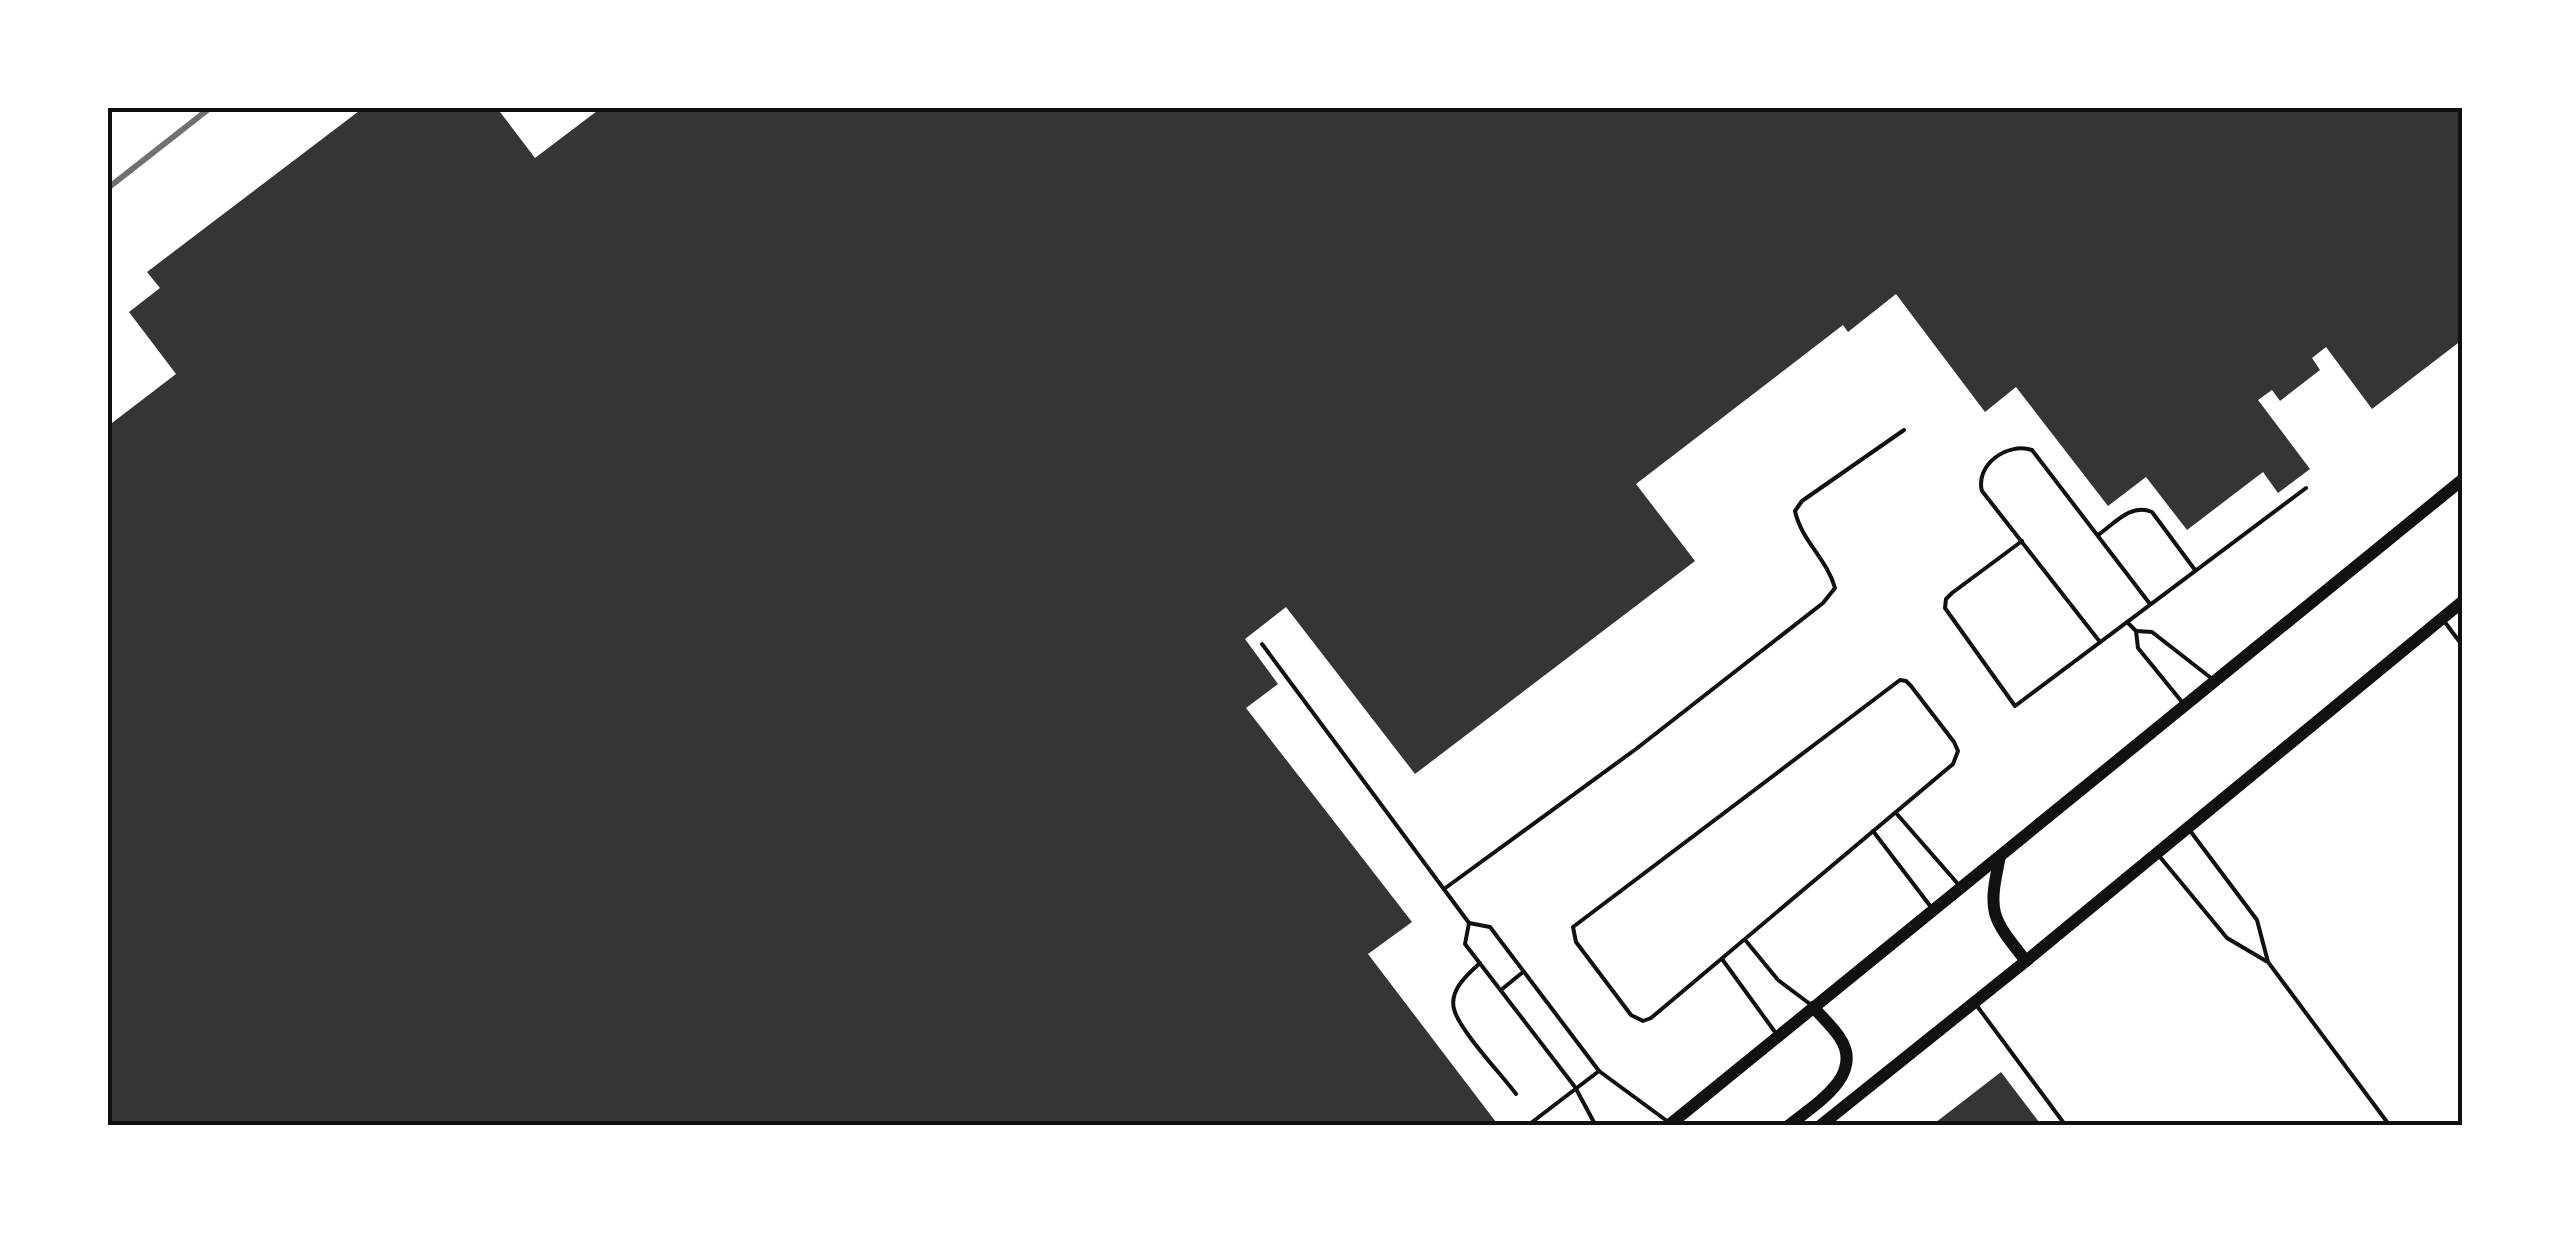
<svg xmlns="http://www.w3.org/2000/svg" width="2570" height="1233" font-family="'Titillium Web',sans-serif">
  <rect width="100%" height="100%" fill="#fff"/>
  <!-- building -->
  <g fill="#353535">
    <polygon points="363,108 497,108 535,158 601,108 2462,108 2462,340 2372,409 2326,347 2312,358 2320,370 2280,401 2272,390 2258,400 2310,469 2278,493 2263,472 2187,530 2146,477 2108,506 2016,387 1985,412 1896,294 1848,332 1843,325 1636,484 1695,561 1415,774 1286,607 1245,639 1278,684 1246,708 1412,922 1368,954 1499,1126 108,1126 108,426 176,374 129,312 160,288 147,272"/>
    <polygon points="2001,1072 2042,1126 1931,1126"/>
  </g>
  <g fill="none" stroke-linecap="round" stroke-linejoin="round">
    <!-- service -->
    <g stroke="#111" stroke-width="4">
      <path d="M2098,535C2115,523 2131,503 2152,512L2195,570"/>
      <polyline points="2022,541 1952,593 1946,599 1945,608 2015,706 2306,488"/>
      <polyline points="2444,621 2462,645"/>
      <polyline points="2127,622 2136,631 2138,648 2182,702"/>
      <polyline points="2136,631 2152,632 2211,678"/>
      <path d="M2100,642L1982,491C1975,465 2007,442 2032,450L2150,604"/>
      <polyline points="1262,644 1469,923 1490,927 1599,1071 1667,1121"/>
      <polygon points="1900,680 1906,681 1911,686 1954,742 1958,751 1953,764 1651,1018 1643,1021 1631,1015 1576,942 1573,927"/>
      <polyline points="1896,813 1958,884"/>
      <polyline points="1873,831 1931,907"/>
      <polyline points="2191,832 2257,920 2268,962 2390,1126"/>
      <polyline points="2160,857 2227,938 2266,961"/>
      <path d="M1444,889L1636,749L1823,603L1835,588C1827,559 1801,540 1795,511L1802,501L1904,430"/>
      <polyline points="1469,923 1465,944 1575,1087 1596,1126"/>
      <polyline points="1746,941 1778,980 1810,1004"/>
      <polyline points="1722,959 1775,1032"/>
      <path d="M1480,963C1468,974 1449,990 1454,1009C1459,1030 1502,1075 1516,1094"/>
      <polyline points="1501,990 1523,972"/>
      <polyline points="1977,1006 2066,1126"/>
      <polyline points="1527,1126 1599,1071"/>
    </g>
    <!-- secondary -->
    <g stroke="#111" stroke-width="12">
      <path d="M2000,856C1988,913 1990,916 2026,961"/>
      <polyline points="1668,1126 2462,480"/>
      <path d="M1788,1126C1814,1105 1865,1076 1840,1038C1833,1027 1822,1017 1813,1007"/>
      <polyline points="1820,1126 2026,961 2462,602"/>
    </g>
    <!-- rail -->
    <polyline stroke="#707070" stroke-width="6" points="108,188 210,108"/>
  </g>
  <!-- border -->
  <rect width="2570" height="1233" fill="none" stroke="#ffffff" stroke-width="220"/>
  <rect x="110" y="110" width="2350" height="1013" fill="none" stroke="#111" stroke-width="4"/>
</svg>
